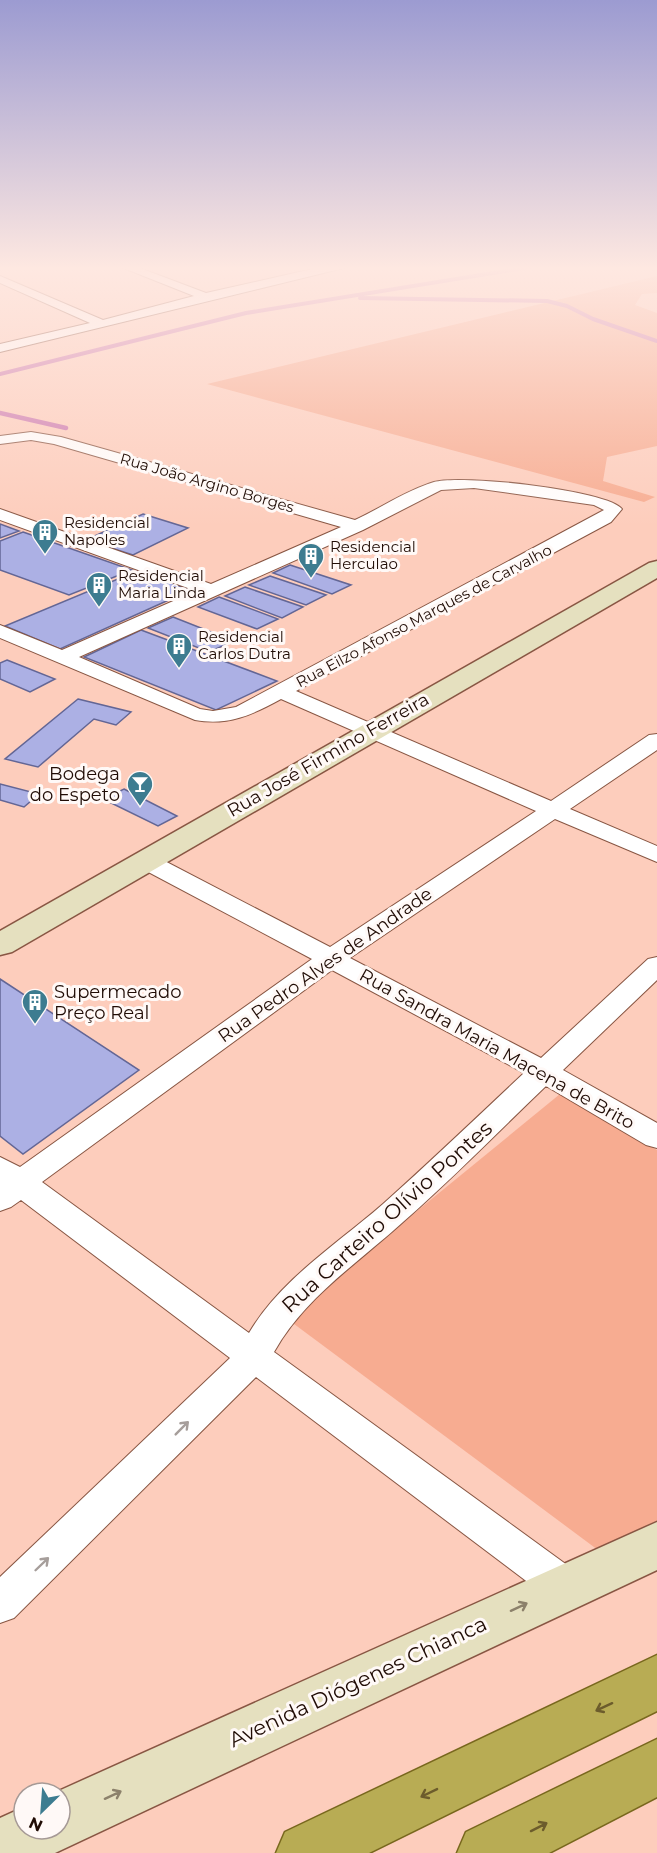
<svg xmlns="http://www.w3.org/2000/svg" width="657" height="1853" font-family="Montserrat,sans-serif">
  <rect width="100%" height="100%" fill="#fdcdbc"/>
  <!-- green -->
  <g fill="#f7ac91">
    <polygon points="657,276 657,293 642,294 635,305 657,313 657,446 607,457 603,481 655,497 644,502 207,384"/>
    <polygon points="560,1094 657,1150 657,1522 598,1550 286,1318"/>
  </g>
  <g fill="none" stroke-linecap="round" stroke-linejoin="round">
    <!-- stream-far1 -->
    <g stroke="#ca75ae" stroke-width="4">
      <polyline points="360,298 547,301 567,306 593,319 657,341"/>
      <polyline points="0,374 246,313 530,267"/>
    </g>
    <!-- stream -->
    <polyline stroke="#ca75ae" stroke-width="4.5" points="0,413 66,428"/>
  </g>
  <!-- building -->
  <g fill="#acb0e4" stroke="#636695" stroke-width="1.5">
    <polygon points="143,514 188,528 133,555 86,540"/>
    <polygon points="0,524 19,531 0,538"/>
    <polygon points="23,532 132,570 69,595 0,570 0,541"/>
    <polygon points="290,565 351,585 332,594 273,573"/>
    <polygon points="137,571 191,590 60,649 5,626"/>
    <polygon points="270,576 326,595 306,605 249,585"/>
    <polygon points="245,587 303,607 282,618 225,596"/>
    <polygon points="219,597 278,619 257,629 198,607"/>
    <polygon points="173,617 234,641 209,652 148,628"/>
    <polygon points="141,630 277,681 216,710 84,657"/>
    <polygon points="7,660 55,679 30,692 0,679 0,663"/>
    <polygon points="78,699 131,712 116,725 94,719 38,767 5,759"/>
    <polygon points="0,784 39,794 24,807 0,800"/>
    <polygon points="124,789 177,816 158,826 103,799"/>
    <polygon points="0,979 139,1070 23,1154 0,1136"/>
  </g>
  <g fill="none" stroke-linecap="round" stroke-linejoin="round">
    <!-- minor casing -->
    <g stroke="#885643" stroke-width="2">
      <g id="minor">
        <polygon points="121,267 137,267 206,293 299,272 325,267 348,267 0,352 0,344 90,323 0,283 0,276 103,320 194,296"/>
        <path d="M31,432L61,437L355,520C381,508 407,490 434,482C460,474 608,490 622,509L611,522L296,691L551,801L649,735L657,734V750L570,809L657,846V862L555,819L350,958L541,1058L648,959L657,957V980L563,1070L657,1123V1148L646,1145L546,1086C499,1131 452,1179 403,1222C358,1263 304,1298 274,1352L578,1573L584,1586L578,1599L564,1605L550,1599L256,1377L14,1618L0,1623V1577L230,1358L21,1200L11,1207L0,1211V1157L20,1167L312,959L137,866L134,861L137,856L146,854L155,856L330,947L536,811L281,699C252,715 228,726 195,720L0,638V625L62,650L196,591L0,520V509L211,584L341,527L54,444L31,440L0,444V436ZM474,488L594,505L604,510L236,707L213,711L200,709L79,657L363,530L441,490ZM332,970L524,1073C477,1117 431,1161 383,1204C336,1245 281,1279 249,1333L42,1182Z"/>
      </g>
    </g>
    <!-- secondary casing -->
    <g stroke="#885643" stroke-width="3">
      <g id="secondary">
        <polygon points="657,561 657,578 12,952 0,955 0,931 649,563"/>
        <polygon points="657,1522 657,1570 55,1853 0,1853 0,1818 24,1807 24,1829 60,1829 60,1793 54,1793"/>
      </g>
    </g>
    <!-- trunk casing -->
    <g stroke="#78671d" stroke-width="3">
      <g id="trunk">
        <polygon points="657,1655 657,1711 369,1853 276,1853 285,1832"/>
        <polygon points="657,1739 657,1797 549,1853 457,1853 466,1832"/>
      </g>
    </g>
    <!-- minor -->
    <use href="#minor" fill="#fff" fill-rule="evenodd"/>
    <!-- secondary -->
    <use href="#secondary" fill="#e5e0bf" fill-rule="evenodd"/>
    <!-- trunk -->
    <use href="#trunk" fill="#b8ac54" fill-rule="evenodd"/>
  </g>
  <!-- one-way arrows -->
  <defs><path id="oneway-shaft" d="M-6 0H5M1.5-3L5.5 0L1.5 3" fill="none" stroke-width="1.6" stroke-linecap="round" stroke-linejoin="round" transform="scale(1.5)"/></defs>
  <g stroke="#a69e9b">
    <use href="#oneway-shaft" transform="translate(182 1428) rotate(-45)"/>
    <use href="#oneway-shaft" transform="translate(42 1564) rotate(-44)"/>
  </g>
  <g stroke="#8c816b">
    <use href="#oneway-shaft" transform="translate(519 1607) rotate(-25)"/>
    <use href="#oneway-shaft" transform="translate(113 1795) rotate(-25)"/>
  </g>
  <g stroke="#6c5c2c">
    <use href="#oneway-shaft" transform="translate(604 1707) rotate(155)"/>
    <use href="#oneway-shaft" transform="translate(429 1793) rotate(154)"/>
    <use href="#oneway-shaft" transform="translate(539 1827) rotate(-27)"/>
  </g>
  <!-- sky -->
  <linearGradient id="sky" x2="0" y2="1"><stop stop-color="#9c9bd1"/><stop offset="0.51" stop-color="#fee8e1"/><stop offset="1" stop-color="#fee8e1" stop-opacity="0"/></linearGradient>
  <rect width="657" height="526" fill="url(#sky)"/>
  <!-- icons -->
  <defs>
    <g id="building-pin" transform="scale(1.35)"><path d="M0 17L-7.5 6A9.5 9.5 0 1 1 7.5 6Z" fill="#3d7c90" stroke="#fff9f7"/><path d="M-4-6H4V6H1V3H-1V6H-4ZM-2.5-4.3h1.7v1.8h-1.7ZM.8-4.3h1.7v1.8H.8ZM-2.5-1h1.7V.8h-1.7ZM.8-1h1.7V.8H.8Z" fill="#fff"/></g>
    <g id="bar-pin" transform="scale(1.35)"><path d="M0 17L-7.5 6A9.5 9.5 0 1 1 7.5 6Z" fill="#3d7c90" stroke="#fff9f7"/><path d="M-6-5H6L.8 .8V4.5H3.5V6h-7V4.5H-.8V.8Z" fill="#fff"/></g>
  </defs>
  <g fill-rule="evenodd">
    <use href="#building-pin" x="45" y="532"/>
    <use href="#building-pin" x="311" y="556"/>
    <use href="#building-pin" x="99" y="585"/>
    <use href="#building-pin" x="179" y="646"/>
    <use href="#bar-pin" x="140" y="784"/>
    <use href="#building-pin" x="35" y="1002"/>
  </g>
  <g text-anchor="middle" stroke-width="6" stroke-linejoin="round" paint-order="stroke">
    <!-- far-street labels -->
    <g font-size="15" fill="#200c05" stroke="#fff9f7">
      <text transform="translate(207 483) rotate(16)" y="5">Rua João Argino Borges</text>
      <text transform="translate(424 616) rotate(-28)" y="5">Rua Eilzo Afonso Marques de Carvalho</text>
    </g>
    <!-- far-poi labels -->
    <g font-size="15" fill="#200c05" stroke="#fff9f7" text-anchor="start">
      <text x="64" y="528">Residencial<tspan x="64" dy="17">Napoles</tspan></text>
      <text x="330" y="552">Residencial<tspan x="330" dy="17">Herculao</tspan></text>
      <text x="118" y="581">Residencial<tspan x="118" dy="17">Maria Linda</tspan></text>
      <text x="198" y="642">Residencial<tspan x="198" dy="17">Carlos Dutra</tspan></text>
    </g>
    <!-- street labels -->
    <g font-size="18" fill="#200c05" stroke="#fff9f7">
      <text transform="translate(328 755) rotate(-30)" y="6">Rua José Firmino Ferreira</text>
      <text transform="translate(325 965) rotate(-35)" y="6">Rua Pedro Alves de Andrade</text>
      <text transform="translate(497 1049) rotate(29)" y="6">Rua Sandra Maria Macena de Brito</text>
    </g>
    <!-- poi labels -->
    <g font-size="18" fill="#200c05" stroke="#fff9f7" text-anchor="end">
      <text x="120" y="780">Bodega<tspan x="120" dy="21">do Espeto</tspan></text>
      <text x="54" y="998" text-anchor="start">Supermecado<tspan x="54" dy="21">Preço Real</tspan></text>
    </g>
    <!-- near-street labels -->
    <g font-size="21" fill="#200c05" stroke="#fff9f7">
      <text transform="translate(387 1217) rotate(-42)" y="7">Rua Carteiro Olívio Pontes</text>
      <text transform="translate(358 1682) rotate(-25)" y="7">Avenida Diógenes Chianca</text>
    </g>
  </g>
  <!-- north arrow -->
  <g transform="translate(42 1811) rotate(205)"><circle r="28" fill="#fff9f7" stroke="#a69a96" stroke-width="1.5"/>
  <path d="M0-4.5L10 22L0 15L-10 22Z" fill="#3d7c90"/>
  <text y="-9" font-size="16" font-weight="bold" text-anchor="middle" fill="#200c05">N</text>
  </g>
</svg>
